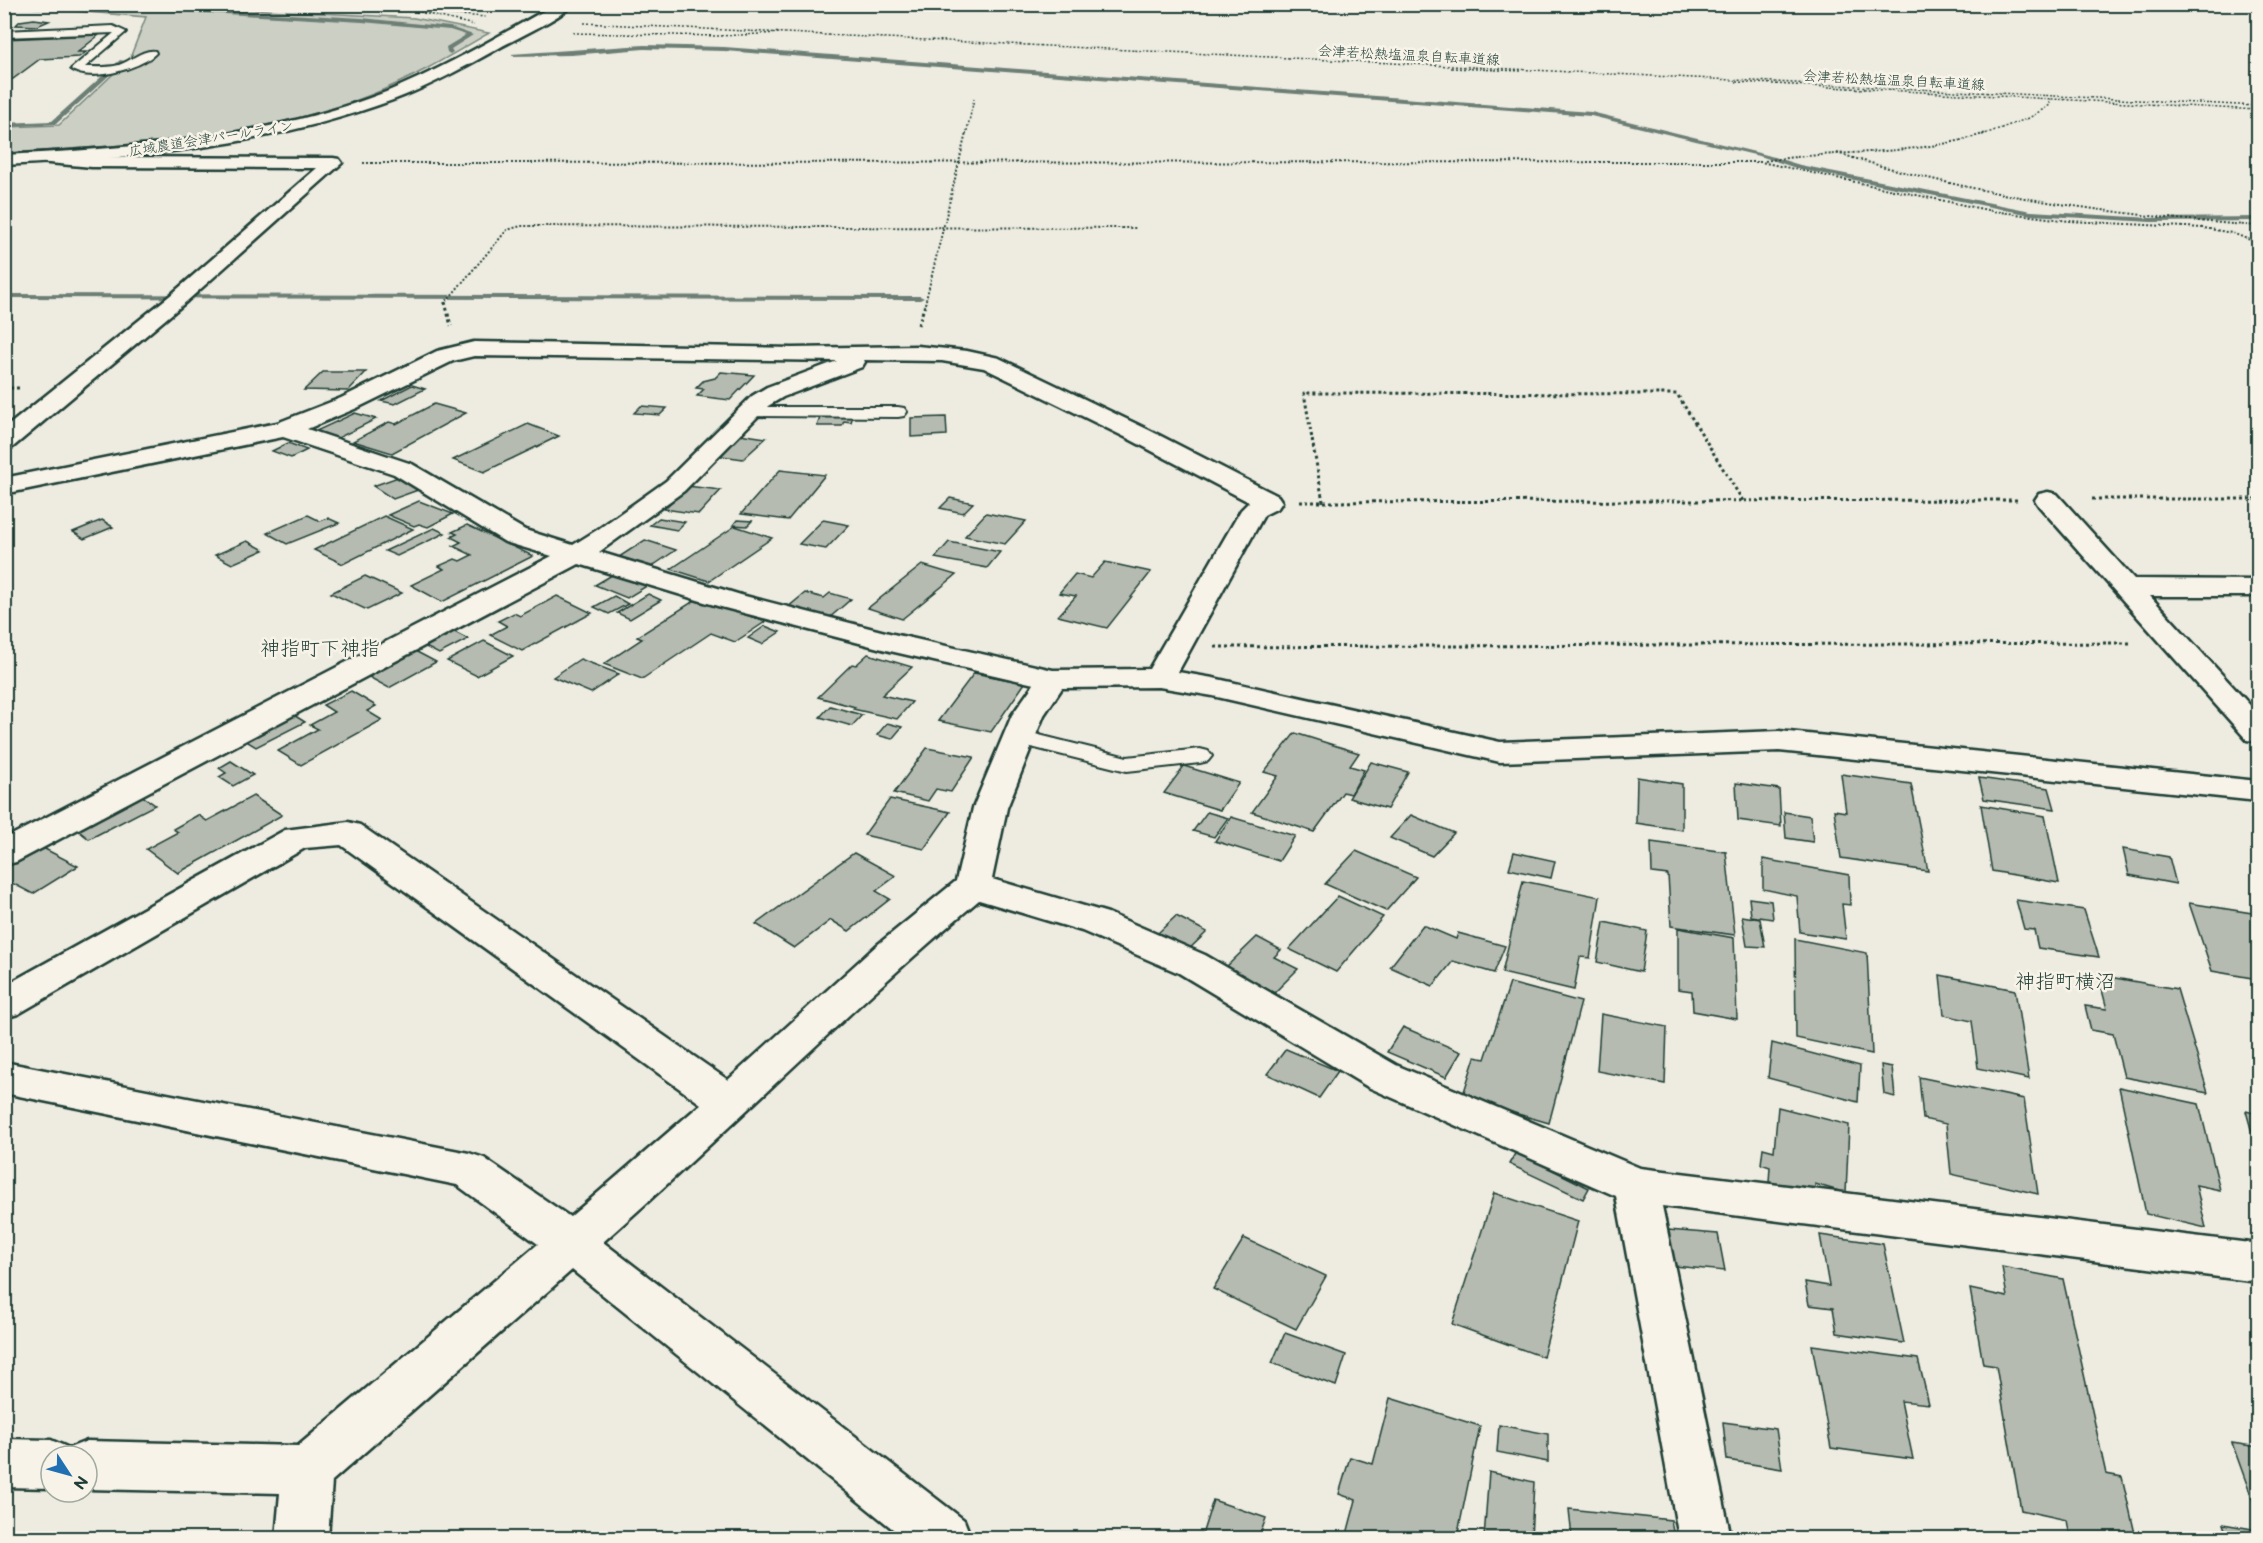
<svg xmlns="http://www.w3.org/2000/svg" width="2263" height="1543" font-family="'Balsamiq Sans','Klee One',sans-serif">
  <rect width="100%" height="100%" fill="#eeece1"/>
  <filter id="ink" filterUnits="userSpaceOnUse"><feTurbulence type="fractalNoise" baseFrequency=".0167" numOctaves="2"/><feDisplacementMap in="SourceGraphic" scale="12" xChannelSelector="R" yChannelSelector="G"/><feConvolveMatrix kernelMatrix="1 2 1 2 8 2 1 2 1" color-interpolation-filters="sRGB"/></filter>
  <g filter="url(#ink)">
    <!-- green -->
    <path fill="#cccfc4" stroke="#76867c" stroke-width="1.5" d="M156,4L414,18L489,33C450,56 410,80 368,96C260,138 120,147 5,153V127L59,125L130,58L146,17L5,5Z"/>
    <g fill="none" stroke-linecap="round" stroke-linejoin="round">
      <!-- stream -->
      <g fill="#6c7e74" fill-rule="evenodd">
        <polygon points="107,4 362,18 450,27 473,35 451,49 453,52 450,54 447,52 446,47 466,35 450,30 362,22 50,4"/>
        <polygon points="409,4 414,4 410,7 408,6"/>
        <polygon points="644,45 724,47 1591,112 1767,155 1800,165 2031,211 2151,218 2258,217 2258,221 2151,222 2031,215 1799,169 1763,157 1591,116 724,51 644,49 571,55 514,56 511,54"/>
        <polygon points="120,60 125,61 56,124 4,127 4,123 52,121"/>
        <polygon points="4,294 920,296 924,298 920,300 4,298"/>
      </g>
    </g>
    <!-- building -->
    <g fill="#b5bbb0" stroke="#1f3d34" stroke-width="1.5">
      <polygon points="34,19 49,21 37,26 16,25 20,21"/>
      <polygon points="99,35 78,52 86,52 79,57 40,59 13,79 4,79 4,39"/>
      <polygon points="323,372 366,372 348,391 304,390"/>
      <polygon points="721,372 754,375 730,400 697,396 704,389 696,388 703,381 715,378"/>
      <polygon points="412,385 425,389 395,404 381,401"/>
      <polygon points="434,404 466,413 392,453 353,441 389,422 396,424"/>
      <polygon points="641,406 667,408 660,415 634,413"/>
      <polygon points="355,413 376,419 338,438 316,431"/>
      <polygon points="821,415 853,416 851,422 844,421 842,426 817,426"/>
      <polygon points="946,417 947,435 911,437 911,418"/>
      <polygon points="528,424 559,436 484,472 453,460"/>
      <polygon points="739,434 766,438 743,459 715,455"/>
      <polygon points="288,443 307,450 291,458 272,451"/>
      <polygon points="780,470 825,475 788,520 741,514"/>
      <polygon points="398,477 418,490 393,499 373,486"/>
      <polygon points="687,486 721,490 699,514 664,509"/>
      <polygon points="950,498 973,503 963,513 940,508"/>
      <polygon points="419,501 453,514 428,527 419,524 414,526 388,515"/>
      <polygon points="986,513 1026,521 1005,544 965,536"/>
      <polygon points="308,515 320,521 328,518 339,523 287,544 267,533"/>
      <polygon points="384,516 413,529 343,564 314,550"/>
      <polygon points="659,518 685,522 677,530 650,525"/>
      <polygon points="102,520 113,527 84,539 73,532"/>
      <polygon points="737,520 752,521 747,526 733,525"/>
      <polygon points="823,520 849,525 826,549 799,544"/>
      <polygon points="467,525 533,556 442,602 411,585 444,569 439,566 455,559 460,561 472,555 453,546 461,542 451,537 457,534 452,532"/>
      <polygon points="735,526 772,538 709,581 671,569"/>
      <polygon points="434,528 445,533 397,556 385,551"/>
      <polygon points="645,540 676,550 651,567 619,557"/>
      <polygon points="247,541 264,550 232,564 215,555"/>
      <polygon points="949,542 1000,552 987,568 935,558"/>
      <polygon points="1105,562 1151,572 1107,628 1058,616 1076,596 1059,593 1075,574 1091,578"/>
      <polygon points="922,565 956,575 902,619 868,608"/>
      <polygon points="617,572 650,584 627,598 595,585"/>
      <polygon points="365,576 402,593 367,610 331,593"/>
      <polygon points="805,593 824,598 830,593 851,599 828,619 787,608"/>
      <polygon points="648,594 661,600 630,619 617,613"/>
      <polygon points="557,596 592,613 522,651 490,635 507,626 498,621 514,613 520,616"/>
      <polygon points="614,596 628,604 609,614 594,607"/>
      <polygon points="700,597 765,622 735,642 711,633 642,679 604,664 642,639 637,637"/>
      <polygon points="765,626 780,632 762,644 748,638"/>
      <polygon points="447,628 468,639 439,654 418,643"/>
      <polygon points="484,641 513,656 477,676 447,661"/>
      <polygon points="415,651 436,662 389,688 367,676"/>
      <polygon points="868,654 912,667 882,695 912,702 897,719 853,709 855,707 818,697 852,664 856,665"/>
      <polygon points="580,659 619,674 591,693 553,677"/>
      <polygon points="974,673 1025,683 991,732 938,721"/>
      <polygon points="351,691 376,706 367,711 382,720 301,765 278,751 318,729 310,725 334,712 323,705"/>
      <polygon points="830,706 862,715 852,726 820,717"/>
      <polygon points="292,714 305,722 256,747 243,739"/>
      <polygon points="887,723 902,727 892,739 877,735"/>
      <polygon points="1295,733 1359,753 1350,766 1364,770 1351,794 1343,792 1314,832 1252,812 1278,776 1264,772"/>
      <polygon points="927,748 974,757 951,792 936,789 928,801 894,793"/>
      <polygon points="231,761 253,775 233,786 219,777 226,773 219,768"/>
      <polygon points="1371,762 1408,772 1387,809 1349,798"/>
      <polygon points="1184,766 1239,783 1220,810 1164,793"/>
      <polygon points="1841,774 1911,784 1928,871 1841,858 1834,810 1846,812"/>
      <polygon points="1637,777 1682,784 1682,830 1636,823"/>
      <polygon points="1979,778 2049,788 2055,809 1984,799"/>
      <polygon points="1736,783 1779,789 1781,826 1738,820"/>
      <polygon points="134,790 155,805 89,839 69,823"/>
      <polygon points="253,796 282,815 178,873 146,849 178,832 173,829 198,815 207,821"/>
      <polygon points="890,799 950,812 924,849 864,835"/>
      <polygon points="1981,805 2045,816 2059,883 1992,871"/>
      <polygon points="1207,812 1228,818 1214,837 1193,831"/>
      <polygon points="1784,812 1810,816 1813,842 1786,838"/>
      <polygon points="1411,815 1454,833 1432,856 1390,838"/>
      <polygon points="1231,817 1295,836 1279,861 1215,841"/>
      <polygon points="1651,842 1726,852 1735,935 1671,926 1668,875 1652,873"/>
      <polygon points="41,847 78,866 33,894 4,879 4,869"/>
      <polygon points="2123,849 2169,857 2176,884 2129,875"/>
      <polygon points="1356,851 1416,877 1386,911 1325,884"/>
      <polygon points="1514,852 1555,861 1551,878 1509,869"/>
      <polygon points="854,853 896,876 876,891 890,899 849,931 831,920 794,948 756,924"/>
      <polygon points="1763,859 1849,875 1850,905 1842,904 1846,939 1800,932 1797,896 1763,889"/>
      <polygon points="1523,881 1600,897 1590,958 1580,957 1574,990 1502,973"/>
      <polygon points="1338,896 1383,917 1336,972 1289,949"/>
      <polygon points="1749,898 1771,901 1773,919 1751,916"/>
      <polygon points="2016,900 2084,910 2099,957 2038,948 2034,930 2024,929"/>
      <polygon points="2189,903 2258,914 2258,979 2212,971"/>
      <polygon points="1176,916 1207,932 1189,949 1158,933"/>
      <polygon points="1742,916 1760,919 1765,947 1747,946"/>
      <polygon points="1604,922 1647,931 1641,972 1597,962"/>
      <polygon points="1423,925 1456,939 1458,933 1505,946 1494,973 1453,961 1433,986 1390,967"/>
      <polygon points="1678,928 1734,938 1737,1019 1693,1011 1692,991 1678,989"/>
      <polygon points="1257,937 1281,950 1274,957 1298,969 1274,993 1226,967"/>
      <polygon points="1795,939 1867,953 1872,1054 1796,1038"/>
      <polygon points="1940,975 2015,990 2029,1079 1978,1068 1972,1021 1944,1015"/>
      <polygon points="2098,975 2177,989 2208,1093 2124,1077 2113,1034 2091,1030 2085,1006 2107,1009"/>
      <polygon points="1510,983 1581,1002 1549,1123 1462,1098 1475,1057 1485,1059"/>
      <polygon points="1601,1014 1667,1027 1665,1084 1597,1071"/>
      <polygon points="1403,1027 1461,1052 1446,1077 1387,1052"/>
      <polygon points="1772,1043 1860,1066 1858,1102 1768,1078"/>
      <polygon points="1286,1049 1338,1071 1319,1098 1267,1074"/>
      <polygon points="1881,1065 1892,1067 1895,1097 1884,1094"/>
      <polygon points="1919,1077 2024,1099 2038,1194 1951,1174 1946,1124 1923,1119"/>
      <polygon points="2119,1087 2199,1104 2220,1190 2196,1185 2206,1228 2146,1214"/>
      <polygon points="1778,1107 1849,1125 1846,1193 1815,1184 1815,1195 1769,1182 1770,1167 1761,1164 1763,1148 1774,1151"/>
      <polygon points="2246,1111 2258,1114 2258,1148 2256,1147"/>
      <polygon points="1516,1152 1589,1188 1583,1199 1509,1164"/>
      <polygon points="1494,1193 1578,1221 1543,1357 1452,1324"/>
      <polygon points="1668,1230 1718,1234 1725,1271 1674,1266"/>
      <polygon points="1820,1235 1883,1244 1904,1343 1837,1333 1833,1308 1809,1305 1805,1282 1829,1286"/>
      <polygon points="1244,1238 1326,1276 1296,1329 1213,1289"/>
      <polygon points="2002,1267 2063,1279 2106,1474 2122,1477 2136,1538 2070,1538 2067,1520 2021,1510 1996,1366 1983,1364 1970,1289 2007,1297"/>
      <polygon points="1285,1333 1346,1355 1336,1386 1272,1363"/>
      <polygon points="1812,1345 1918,1359 1929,1404 1901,1401 1913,1459 1831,1448"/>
      <polygon points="1390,1398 1480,1426 1457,1538 1346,1538 1356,1500 1339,1494 1350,1457 1373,1464"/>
      <polygon points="1723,1422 1776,1429 1782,1469 1727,1460"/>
      <polygon points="1499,1425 1548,1434 1548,1462 1497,1452"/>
      <polygon points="2232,1443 2258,1447 2258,1515"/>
      <polygon points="1489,1472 1534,1482 1531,1538 1484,1538"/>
      <polygon points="1213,1500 1266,1518 1259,1538 1201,1538"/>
      <polygon points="1569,1509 1671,1520 1674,1538 1572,1538"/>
      <polygon points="2223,1524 2258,1530 2258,1538 2228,1538"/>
    </g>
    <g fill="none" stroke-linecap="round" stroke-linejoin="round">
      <!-- lane casing -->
      <g stroke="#1f3d34" stroke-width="4">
        <g id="lane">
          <path d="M113,26L126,32L85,67C97,67 108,68 119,65C131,61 143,49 155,51L156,53C141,69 89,83 71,69L114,33L4,37V31Z"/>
          <polygon points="748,407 898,407 904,408 907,412 904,416 898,417 742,416 739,412 742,408"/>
          <polygon points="1019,730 1127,757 1200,749 1208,751 1212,756 1208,761 1200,763 1127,771 1011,742 1007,737 1011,732"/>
        </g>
      </g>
      <!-- street casing -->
      <g stroke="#1f3d34" stroke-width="5">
        <g id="street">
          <polygon points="44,153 92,157 333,158 339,159 342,163 187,301 13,447 4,449 4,429 173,293 317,168 92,167 38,162 35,158 38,154"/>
          <path d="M474,342L792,348L917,346L967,351L999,358L1149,430L1278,496L1282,502L1278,508L1264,515L1178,672L1213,678L1500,742L1779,731L2258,781V801L1779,751L1500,762L1213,696L1159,687L1062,688L1044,715L1007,808L992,879L1108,913L1205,955L1396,1065L1640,1168L2258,1244V1282L1662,1206L1731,1538H1679L1616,1196L1368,1087L1179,973L1082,931L979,900C849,1009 730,1130 603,1242L964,1520L971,1538H904L572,1270L332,1481L328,1538H276L280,1493L87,1489V1456H51V1488L4,1487V1439L51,1440L69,1448L87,1441L298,1446L538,1244L457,1185L4,1093V1062L469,1153L484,1158L570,1217L701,1104L341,845L305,848L18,1014L4,1018V986L285,830L348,822L360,825L728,1080L876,946L956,881L973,808L1012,715L1034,684L890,651L721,607L579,564L16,862L4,865V839L552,556L505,542L394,474L283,437L4,494V478L277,423L341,398L437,351ZM474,356L837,361L767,387L752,396L666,481L597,530L573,545L525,530L412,464L307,429L357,408L453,361ZM864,360L942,361L984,368L1131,440L1249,502L1241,510L1149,669L1053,670L893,634L741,595L599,552L684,491L768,406L783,397L862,367L865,362Z"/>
          <polygon points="2048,492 2057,494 2134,579 2258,580 2258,596 2150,596 2258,714 2258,742 2247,740 2039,506 2035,500 2039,494"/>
        </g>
      </g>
      <!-- secondary casing -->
      <g stroke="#1f3d34" stroke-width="5">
        <path id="secondary" d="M556,4H573C561,18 517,38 499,48C465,67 430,86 393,100C268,146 137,158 4,165V155C133,148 265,139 386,92C445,68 500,35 556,4Z"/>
      </g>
      <!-- path-far2 -->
      <g stroke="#1f3d34" stroke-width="1.5" stroke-dasharray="2 2" stroke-linecap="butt">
        <polyline points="273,4 311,7"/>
        <polyline points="308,4 487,17"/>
        <polyline points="423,13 474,25"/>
        <polyline points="584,23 2258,106"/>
        <polyline points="573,33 719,36 781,33"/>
        <polyline points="1451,68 1521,71"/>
        <polyline points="1736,82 2258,110"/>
        <polyline points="966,135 974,99"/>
        <polyline points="1982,135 2029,118 2050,105 2050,99"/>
      </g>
      <!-- path-far1 -->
      <g stroke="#1f3d34" stroke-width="2" stroke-dasharray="2 2" stroke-linecap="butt">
        <path d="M1837,153C1975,196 2114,215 2258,226"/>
        <path d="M1765,161C1839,149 1915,157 1986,133"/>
        <polyline points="363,163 1761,162 1992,211 2070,221 2204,228 2232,233 2258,243"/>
        <polyline points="444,304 507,230 521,226 1137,228"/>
        <polyline points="925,304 966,133"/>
      </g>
      <!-- path -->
      <g stroke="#1f3d34" stroke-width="3" stroke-dasharray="3 3" stroke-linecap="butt">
        <polyline points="445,302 451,326"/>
        <polyline points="918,325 926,302"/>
        <polyline points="4,388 19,388"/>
        <polyline points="2092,499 2258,499"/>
        <polyline points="1300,502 2018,500"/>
        <polyline points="1323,502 1304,393 1677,394 1743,501"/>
        <polyline points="1215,647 2131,643"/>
      </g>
      <!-- lane -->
      <use href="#lane" fill="#f7f3e8" fill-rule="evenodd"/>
      <!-- street -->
      <use href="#street" fill="#f7f3e8" fill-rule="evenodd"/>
      <!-- secondary -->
      <use href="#secondary" fill="#f7f3e8" fill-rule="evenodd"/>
    </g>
  </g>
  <g text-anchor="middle" stroke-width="5" stroke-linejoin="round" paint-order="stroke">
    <!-- far-street labels -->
    <g font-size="14" fill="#1f3d34" stroke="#f7f3e8">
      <text transform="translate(1409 55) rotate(3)" y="5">会津若松熱塩温泉自転車道線</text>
      <text transform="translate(1894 80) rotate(3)" y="5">会津若松熱塩温泉自転車道線</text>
      <text transform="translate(211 138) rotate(-9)" y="5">広域農道会津パールライン</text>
    </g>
    <!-- quarter labels -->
    <g font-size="20" fill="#1f3d34" stroke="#f7f3e8">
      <text x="320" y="655">神指町下神指</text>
      <text x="2065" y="988">神指町横沼</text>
    </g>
  </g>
  <!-- margin -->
  <rect width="2263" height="1543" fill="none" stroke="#f7f3e8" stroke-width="24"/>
  <rect x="12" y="12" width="2239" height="1519" fill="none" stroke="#1f3d34" stroke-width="2" filter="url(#ink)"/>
  <!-- north arrow -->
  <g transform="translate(69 1474) rotate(126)"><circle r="28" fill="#f7f3e8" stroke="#a1aaa0" stroke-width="1.5"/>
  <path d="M0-4.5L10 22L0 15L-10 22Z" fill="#1f6fb2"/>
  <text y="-9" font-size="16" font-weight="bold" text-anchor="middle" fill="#1f3d34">N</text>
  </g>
</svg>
